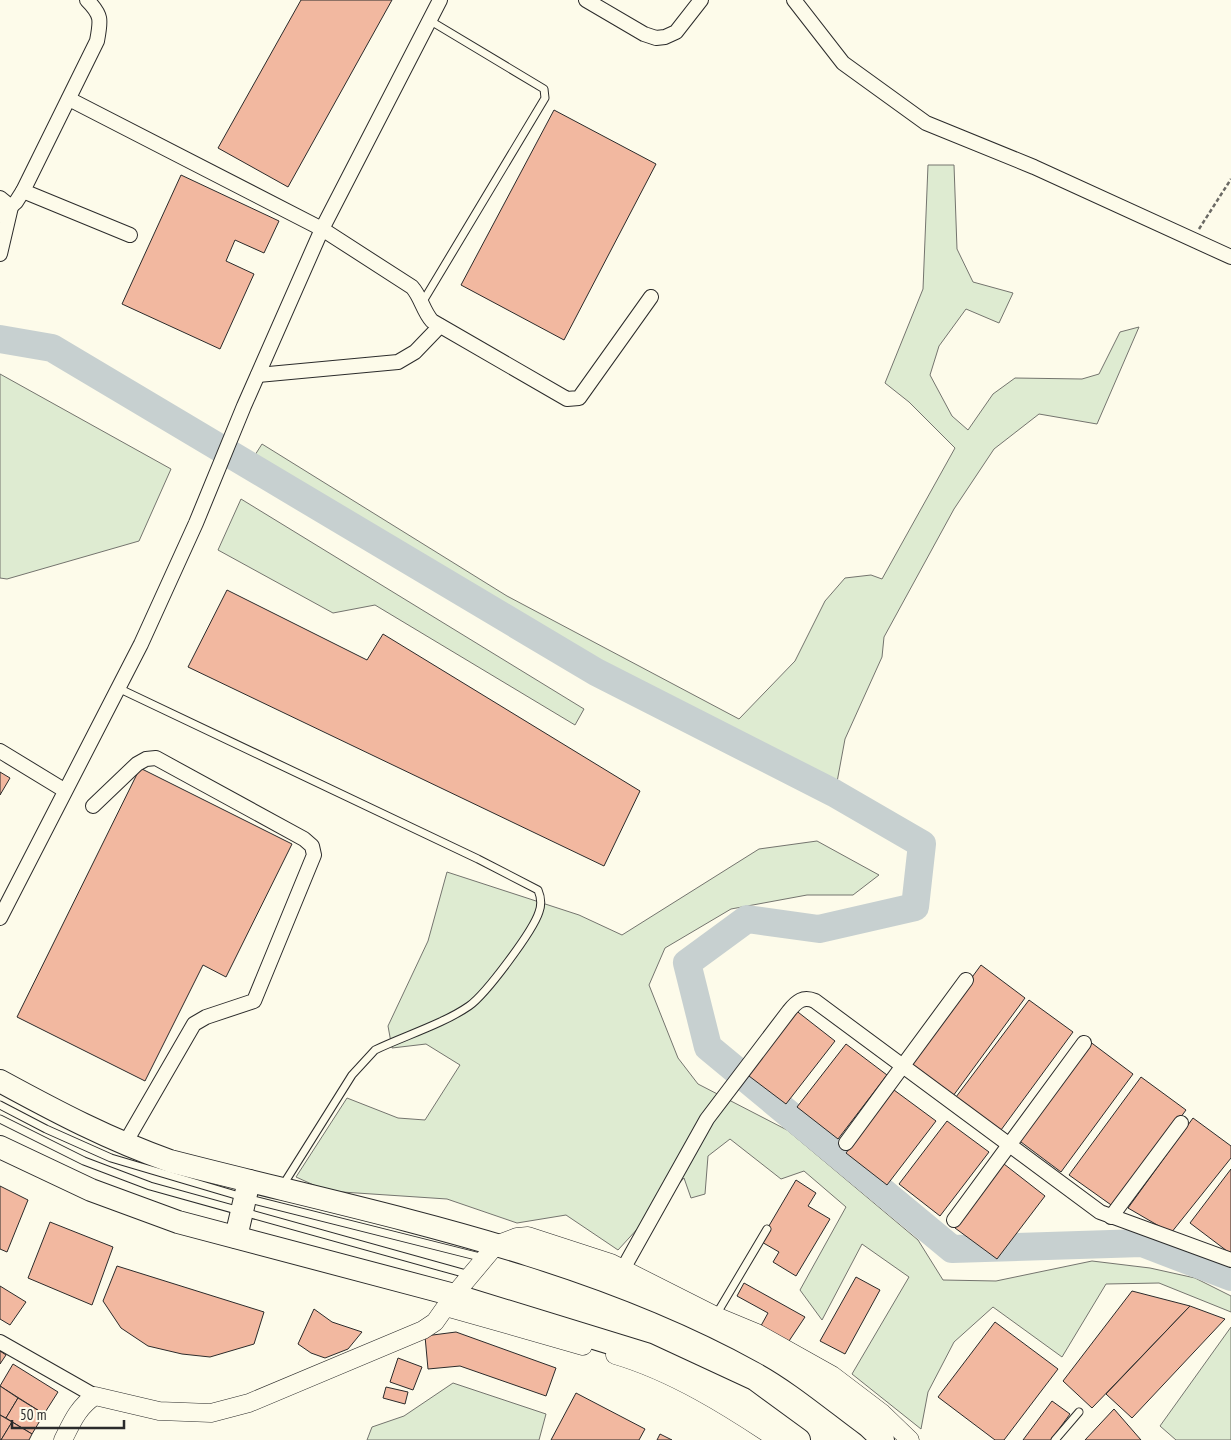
<svg xmlns="http://www.w3.org/2000/svg" width="1231" height="1440" font-family="'PT Sans Narrow',sans-serif">
  <rect width="100%" height="100%" fill="#fdfbea"/>
  <!-- green -->
  <g fill="#deebd1" stroke="#74746e">
    <polygon points="928,165 954,165 957,249 973,282 1013,293 999,323 966,309 939,346 930,375 952,416 968,430 993,394 1015,378 1082,379 1099,374 1120,332 1139,327 1097,424 1039,414 994,449 954,509 884,637 882,657 845,739 837,782 754,744 554,641 255,455 262,444 507,596 739,719 795,661 825,601 845,578 871,575 882,579 955,448 909,402 885,383 923,289"/>
    <polygon points="0,374 171,469 139,541 7,579 0,578"/>
    <polygon points="241,499 584,709 575,725 375,605 333,613 218,550"/>
    <polygon points="817,841 879,875 853,895 807,895 731,909 665,948 649,985 678,1058 698,1084 787,1130 918,1240 943,1280 996,1281 1092,1261 1150,1268 1195,1278 1231,1296 1231,1312 1159,1283 1106,1284 1062,1357 993,1307 954,1342 928,1392 921,1429 852,1374 909,1277 862,1244 822,1320 800,1290 846,1207 804,1171 781,1179 730,1139 708,1156 705,1194 691,1198 684,1178 618,1250 566,1215 517,1223 447,1199 327,1191 296,1177 347,1098 398,1118 425,1120 460,1065 426,1044 392,1048 388,1026 428,941 447,872 579,915 622,935 759,849"/>
    <polygon points="1231,1327 1231,1440 1176,1440 1160,1426"/>
    <polygon points="453,1383 546,1414 539,1440 367,1440 372,1427 404,1416"/>
  </g>
  <g fill="none" stroke-linecap="round" stroke-linejoin="round">
    <!-- river -->
    <polyline stroke="#c7d0d0" stroke-width="28" points="0,339 52,348 596,672 834,793 922,844 915,907 819,929 747,919 687,963 708,1047 952,1249 1142,1243 1231,1277"/>
  </g>
  <!-- building -->
  <g fill="#f2b8a0" stroke="#2b2b2b">
    <polygon points="301,0 392,0 288,187 218,148"/>
    <polygon points="554,110 656,164 564,340 461,285"/>
    <polygon points="181,175 279,221 264,253 235,240 226,261 254,274 220,349 122,304"/>
    <polygon points="227,590 367,660 383,634 640,791 604,866 188,667"/>
    <polygon points="140,768 292,844 226,977 203,965 145,1081 17,1017"/>
    <polygon points="0,772 10,778 0,795"/>
    <polygon points="981,965 1025,998 953,1096 909,1063"/>
    <polygon points="1029,1000 1073,1032 1001,1130 956,1097"/>
    <polygon points="794,1009 835,1041 786,1104 745,1073"/>
    <polygon points="1089,1041 1133,1074 1061,1172 1017,1139"/>
    <polygon points="846,1044 887,1075 838,1139 797,1107"/>
    <polygon points="1141,1077 1186,1110 1114,1207 1069,1175"/>
    <polygon points="894,1090 936,1121 887,1185 846,1153"/>
    <polygon points="1193,1118 1231,1146 1231,1158 1171,1233 1128,1208"/>
    <polygon points="947,1121 989,1152 940,1216 899,1184"/>
    <polygon points="1004,1164 1045,1196 997,1259 955,1228"/>
    <polygon points="1231,1169 1231,1254 1190,1223"/>
    <polygon points="796,1180 816,1193 808,1206 830,1219 796,1276 773,1262 779,1252 760,1241"/>
    <polygon points="0,1186 28,1200 7,1252 0,1249"/>
    <polygon points="50,1222 113,1247 92,1305 28,1278"/>
    <polygon points="117,1266 264,1312 254,1344 210,1357 182,1354 148,1346 121,1328 103,1301"/>
    <polygon points="856,1277 880,1290 845,1354 820,1341"/>
    <polygon points="744,1283 805,1317 785,1347 757,1333 768,1313 737,1296"/>
    <polygon points="0,1286 26,1302 10,1325 0,1319"/>
    <polygon points="1132,1291 1190,1306 1092,1408 1063,1381"/>
    <polygon points="1190,1306 1225,1319 1132,1418 1106,1394"/>
    <polygon points="314,1309 332,1322 362,1332 348,1349 325,1358 311,1353 298,1344"/>
    <polygon points="995,1322 1058,1369 1004,1440 995,1440 938,1397"/>
    <polygon points="456,1332 556,1368 546,1396 460,1366 428,1369 425,1336"/>
    <polygon points="0,1351 6,1355 0,1364"/>
    <polygon points="398,1358 422,1367 413,1390 390,1382"/>
    <polygon points="13,1364 58,1392 44,1414 0,1386"/>
    <polygon points="0,1386 18,1398 6,1418 0,1415"/>
    <polygon points="386,1387 408,1392 405,1404 383,1398"/>
    <polygon points="576,1393 645,1429 639,1440 551,1440"/>
    <polygon points="18,1398 44,1414 32,1434 6,1418"/>
    <polygon points="1052,1401 1070,1414 1051,1440 1023,1440"/>
    <polygon points="1114,1409 1141,1440 1085,1440"/>
    <polygon points="0,1415 12,1422 1,1440 0,1440"/>
    <polygon points="12,1422 32,1434 29,1440 1,1440"/>
    <polygon points="660,1434 672,1440 657,1440"/>
  </g>
  <g fill="none" stroke-linecap="round" stroke-linejoin="round">
    <!-- service casing -->
    <g stroke="#2b2b2b" stroke-width="9">
      <g id="service">
        <polyline points="422,303 545,98 544,89 429,20"/>
        <path d="M118,688L478,859L538,890C541,897 542,904 539,912C533,931 486,994 469,1006C443,1024 404,1036 375,1050L352,1075L283,1185"/>
        <polyline points="0,1105 46,1129 111,1158 246,1198 484,1258"/>
        <polyline points="0,1119 84,1161 150,1186 470,1275"/>
        <polyline points="716,1315 767,1229"/>
        <polyline points="1055,1440 1079,1412"/>
      </g>
    </g>
    <!-- minor casing -->
    <g stroke="#2b2b2b" stroke-width="16">
      <g id="minor">
        <polyline points="586,0 644,34 656,38 665,37 676,32 701,0"/>
        <polyline points="794,0 843,63 926,123 1034,167 1231,257"/>
        <path d="M69,99L322,229L412,287C421,297 423,311 432,321L567,399L579,398L651,297"/>
        <polyline points="23,191 130,235"/>
        <polyline points="0,198 11,207 0,254"/>
        <path d="M0,216L16,202L23,191L97,41C101,20 102,15 87,0"/>
        <polyline points="258,375 398,362 415,352 440,326"/>
        <polyline points="0,751 64,790"/>
        <polyline points="93,806 137,764 146,759 156,758 304,839 312,846 314,855 254,1001 206,1017 194,1024 124,1145"/>
        <polyline points="0,918 141,644 196,523 244,406 322,229 440,0"/>
        <polyline points="846,1143 966,980"/>
        <polyline points="1111,1217 1181,1123"/>
        <polyline points="954,1220 1084,1043"/>
        <path d="M618,1278L707,1119L789,1011C797,1001 803,996 815,1001L1100,1212L1231,1260"/>
        <polyline points="0,1342 95,1396"/>
      </g>
    </g>
    <!-- tertiary casing -->
    <g stroke="#2b2b2b" stroke-width="19">
      <g id="tertiary">
        <polyline points="446,1307 583,1346"/>
        <path d="M615,1355C673,1372 729,1407 778,1440"/>
        <path d="M63,1440C72,1422 78,1407 95,1396L159,1411L211,1413L249,1403L423,1330L435,1322L454,1295L496,1245L517,1237L528,1236L611,1263L716,1316L757,1333L832,1375L882,1413L910,1440"/>
      </g>
    </g>
    <!-- trunk casing -->
    <g stroke="#2b2b2b" stroke-width="24">
      <g id="trunk">
        <path d="M0,1081C57,1112 108,1139 170,1161C371,1213 580,1251 763,1352C800,1372 834,1401 868,1426L883,1440"/>
        <polyline points="0,1147 91,1190 178,1222 454,1295 646,1354 743,1399 799,1440"/>
        <polyline points="236,1237 249,1181"/>
      </g>
    </g>
    <!-- path -->
    <polyline stroke="#6a6964" stroke-width="2.5" stroke-dasharray="4 2.5" stroke-linecap="butt" points="1199,229 1231,179"/>
    <!-- service -->
    <use href="#service" stroke="#fdfbea" stroke-width="7"/>
    <!-- minor -->
    <use href="#minor" stroke="#fdfbea" stroke-width="14"/>
    <!-- tertiary -->
    <use href="#tertiary" stroke="#fdfbea" stroke-width="18"/>
    <!-- trunk -->
    <use href="#trunk" stroke="#fdfbea" stroke-width="22"/>
  </g>
  <!-- scale -->
  <path d="M12 1420v8h112v-8" fill="none" stroke="#2b2b2b" stroke-width="2.5"/>
  <text x="20" y="1420" font-size="15" fill="#2b2b2b" stroke="#fdfbea" stroke-width="4" paint-order="stroke">50 m</text>
</svg>
